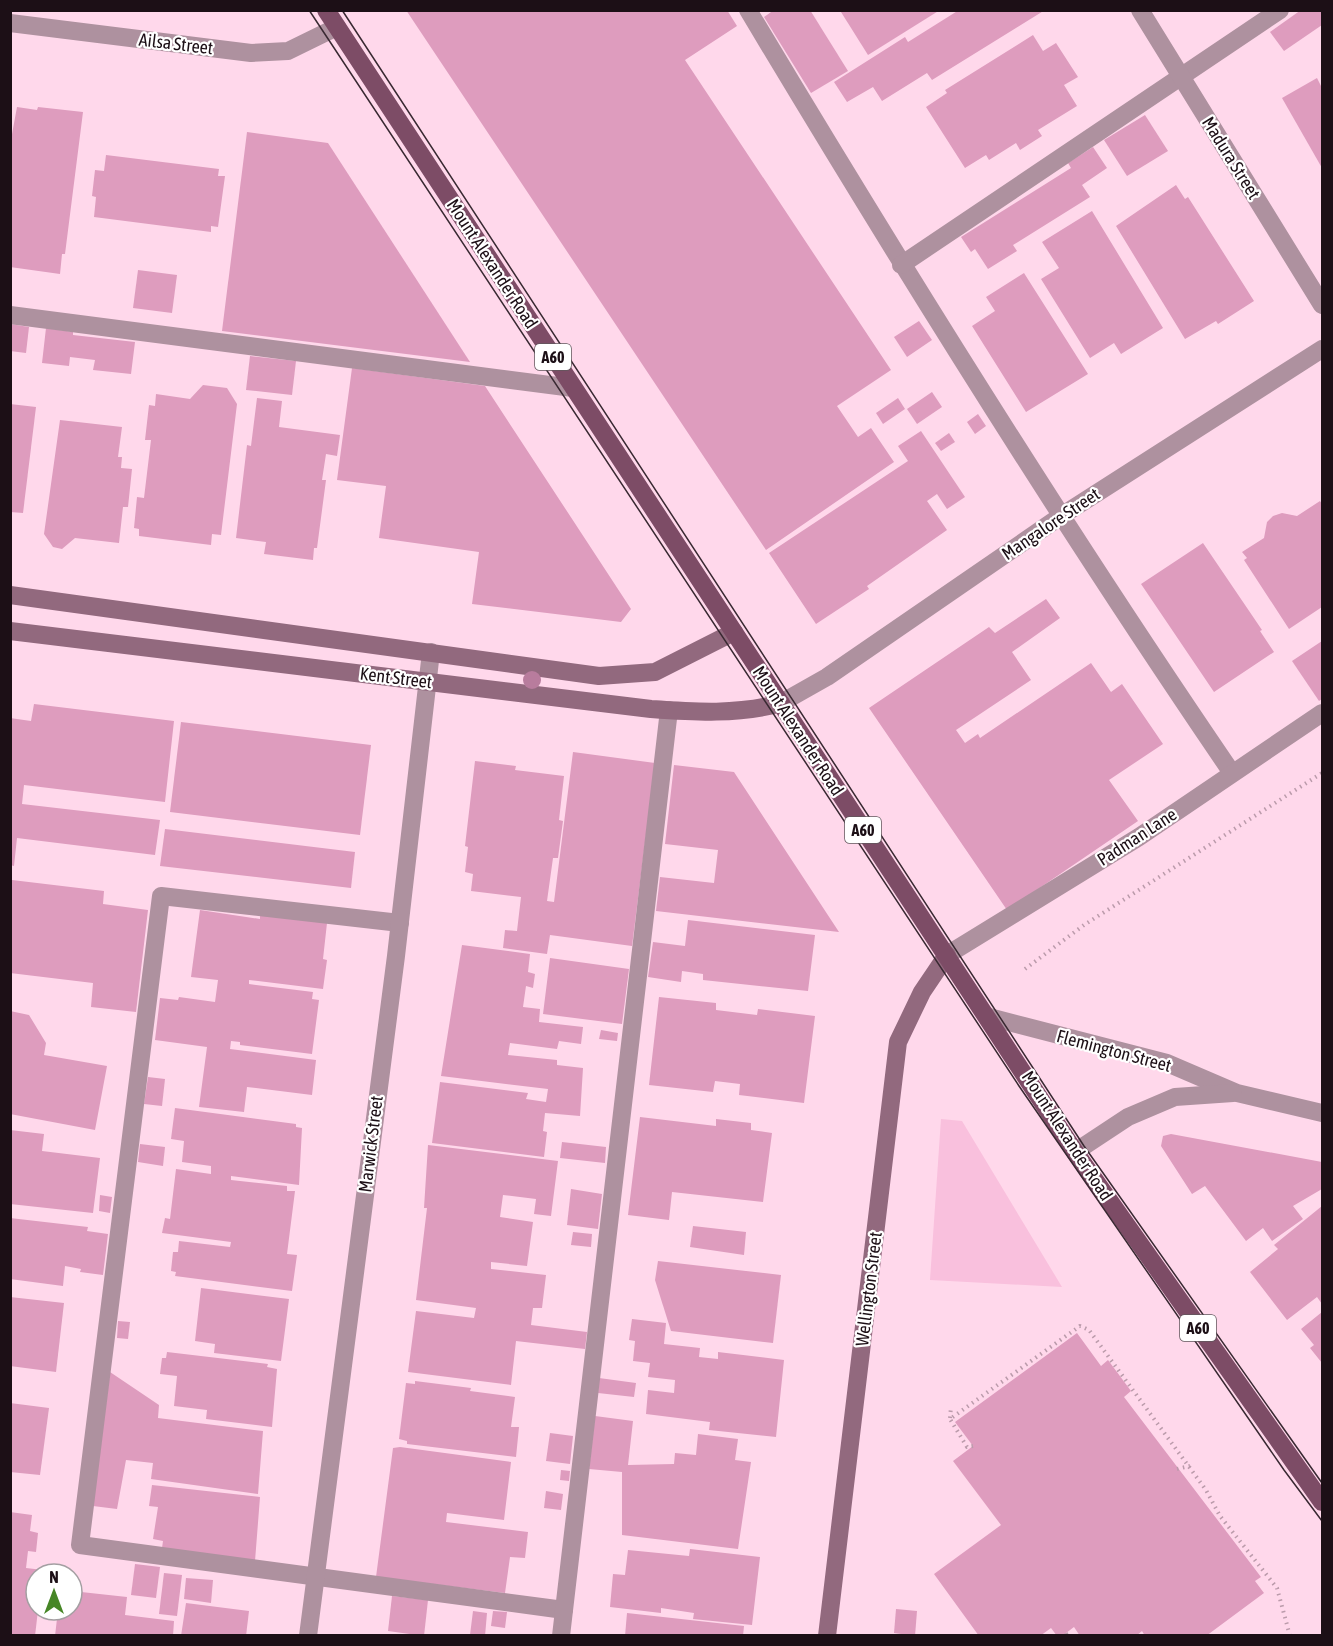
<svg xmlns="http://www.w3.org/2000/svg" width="1333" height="1646" font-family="'Asap Condensed',sans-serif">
  <rect width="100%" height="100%" fill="#ffd8eb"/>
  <!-- green -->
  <polygon fill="#f9c0dd" points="941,1119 962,1121 1062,1287 930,1280"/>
  <!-- building -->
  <g fill="#de9cbe">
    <polygon points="406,10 727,10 737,26 685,60 891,370 837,406 858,437 871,428 894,462 766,550"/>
    <polygon points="774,10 810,10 848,71 811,93 764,17"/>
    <polygon points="844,10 940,10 868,55 841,12"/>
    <polygon points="959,10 1045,10 932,80 927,73 882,101 873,87 847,102 834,82 905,37 908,42"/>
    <polygon points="1301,10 1322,10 1322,25 1284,51 1270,32"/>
    <polygon points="1033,35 1043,51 1056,43 1078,77 1064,85 1077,106 1038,130 1042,136 1020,150 1016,143 989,160 986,155 965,168 926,107 947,93 945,90"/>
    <polygon points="1317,78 1322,88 1322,168 1282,98"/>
    <polygon points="17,107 37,110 38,107 83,112 65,254 62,254 60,274 10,267 10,145"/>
    <polygon points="1145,115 1168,151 1127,176 1104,140"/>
    <polygon points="247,132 328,143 470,362 222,331"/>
    <polygon points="1093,147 1107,168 1082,185 1090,197 1013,245 1017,251 988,269 975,249 971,252 961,237 1071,168 1068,163"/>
    <polygon points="106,155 219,169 218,176 225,176 218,227 211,226 211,232 94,217 96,197 92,196 95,170 104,171"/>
    <polygon points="1176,185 1185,199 1188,197 1254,301 1218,324 1216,321 1185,339 1116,226"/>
    <polygon points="1092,211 1163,328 1121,354 1114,343 1090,358 1041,279 1059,268 1042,242"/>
    <polygon points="138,270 177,275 172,313 133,308"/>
    <polygon points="1024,273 1088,374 1026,412 972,326 995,311 986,297"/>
    <polygon points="919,321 932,340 907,357 894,337"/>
    <polygon points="10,324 29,327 26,353 10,351"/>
    <polygon points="46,328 73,332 73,335 135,342 131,374 93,370 95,360 70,357 69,366 42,363"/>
    <polygon points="250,356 296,361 292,395 246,390"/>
    <polygon points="352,368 485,386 631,609 621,622 472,604 479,552 379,538 386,486 337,480"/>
    <polygon points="203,385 227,388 237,404 221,535 212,534 211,545 139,536 139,529 134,528 137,497 144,498 151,440 145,440 149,405 155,406 156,394 190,399"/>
    <polygon points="932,392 942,407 917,424 907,409"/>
    <polygon points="257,398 282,401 279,427 340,435 337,456 326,454 322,480 326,480 317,548 314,548 313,560 264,554 266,542 236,538 247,445 251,446"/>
    <polygon points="898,398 905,409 883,424 876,413"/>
    <polygon points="10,404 36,407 23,513 10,512"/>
    <polygon points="978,414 986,426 975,434 967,422"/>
    <polygon points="60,420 122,427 118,457 122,457 121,468 132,469 128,507 123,507 119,543 75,538 62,549 53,547 44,534"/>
    <polygon points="921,431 965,497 947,509 937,494 927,501 947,530 867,586 869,589 816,624 769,553 908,461 898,446"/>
    <polygon points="949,433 955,442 941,451 935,443"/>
    <polygon points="1320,501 1322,504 1322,607 1289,629 1244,560 1247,558 1242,552 1264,538 1267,522 1273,516 1282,513 1297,516"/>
    <polygon points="1203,543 1262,630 1260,631 1274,652 1214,692 1141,584"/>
    <polygon points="1046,599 1060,618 1012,652 1031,680 956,730 965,743 978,734 980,738 1091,663 1111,692 1122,684 1163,744 1109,780 1138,821 1007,910 869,708 989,627 995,633"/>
    <polygon points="1322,641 1322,699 1319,701 1292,661"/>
    <polygon points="34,704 174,721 165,802 24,785 22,804 160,820 155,855 17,838 14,866 10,865 10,718 31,721"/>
    <polygon points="181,722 371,745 360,835 170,812"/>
    <polygon points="573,752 655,763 632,946 550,935 547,954 503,948 505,930 517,931 521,897 471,891 473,874 465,872 468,847 465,846 475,761 516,766 515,770 564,776 559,820 563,821 558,858 553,858 547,901 554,902"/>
    <polygon points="674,765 734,772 839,932 656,911 660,877 714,883 718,850 665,844"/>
    <polygon points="165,829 355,852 351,888 160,866"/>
    <polygon points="12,880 104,891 103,904 148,910 136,1012 91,1007 93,983 10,973"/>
    <polygon points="200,910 260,919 260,914 327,923 323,959 327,960 323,989 249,980 249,984 313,992 312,999 319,1000 312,1054 240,1045 240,1042 231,1041 230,1049 316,1060 312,1095 247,1087 244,1112 199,1107 207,1047 155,1040 160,998 178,1000 179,997 215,1002 218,980 191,977"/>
    <polygon points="688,920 815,935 808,991 703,980 703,974 682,971 681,982 648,977 653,942 685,946"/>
    <polygon points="462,945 530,954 528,972 535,974 533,988 526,986 523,1007 540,1009 539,1022 583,1027 581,1044 559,1041 557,1049 510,1043 508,1055 557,1060 557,1065 583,1068 580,1116 545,1113 543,1131 547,1132 544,1157 432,1143 440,1082 528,1093 526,1099 546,1102 548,1089 441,1076"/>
    <polygon points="550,958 629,969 622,1024 543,1014"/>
    <polygon points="659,997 716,1003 716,1010 757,1015 758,1009 815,1016 804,1103 739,1095 740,1084 715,1081 713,1092 649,1085"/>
    <polygon points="10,1011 29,1015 46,1043 44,1055 107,1066 95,1130 10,1114"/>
    <polygon points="601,1030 618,1033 617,1041 599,1039"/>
    <polygon points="148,1077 165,1079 162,1106 144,1104"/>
    <polygon points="175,1108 296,1124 296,1127 302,1128 299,1185 231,1176 231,1180 287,1186 287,1191 295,1191 287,1254 297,1255 292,1291 175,1276 176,1272 171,1271 173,1252 178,1252 179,1241 230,1247 231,1242 162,1233 165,1218 170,1219 176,1169 211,1174 211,1166 182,1162 184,1141 171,1139"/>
    <polygon points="640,1117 716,1126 716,1119 751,1123 751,1130 772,1133 763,1202 672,1192 669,1220 628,1215"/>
    <polygon points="10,1130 44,1134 42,1151 100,1158 93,1213 10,1204"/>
    <polygon points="1171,1134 1322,1162 1322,1189 1293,1206 1303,1219 1272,1241 1263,1228 1246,1241 1205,1186 1192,1194 1161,1146 1163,1136"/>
    <polygon points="562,1142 606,1147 605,1163 560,1158"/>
    <polygon points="140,1144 165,1147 163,1166 138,1162"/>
    <polygon points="428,1145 558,1161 551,1216 534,1214 536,1199 503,1195 500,1217 533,1222 527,1266 491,1262 491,1269 546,1275 542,1308 533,1308 531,1325 587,1332 585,1349 516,1341 511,1385 408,1372 416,1311 474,1318 476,1308 416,1300 427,1208 424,1208"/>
    <polygon points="571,1189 602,1194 598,1229 567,1225"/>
    <polygon points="100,1195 112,1197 110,1213 99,1211"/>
    <polygon points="1322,1206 1322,1304 1317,1297 1287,1320 1250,1272 1278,1249 1274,1245"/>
    <polygon points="10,1218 88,1227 87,1231 108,1234 103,1275 80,1272 81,1269 65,1266 63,1286 10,1279"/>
    <polygon points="693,1226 746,1232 744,1255 690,1247"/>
    <polygon points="573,1232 592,1234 591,1247 571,1245"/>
    <polygon points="658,1261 781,1275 773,1343 671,1331 655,1280"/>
    <polygon points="201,1288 289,1299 281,1361 214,1353 215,1344 195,1341"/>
    <polygon points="10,1297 64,1303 56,1372 10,1366"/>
    <polygon points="1322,1312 1322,1363 1310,1348 1314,1345 1301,1329"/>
    <polygon points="632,1319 666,1323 664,1344 700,1348 699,1357 718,1359 718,1352 784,1360 776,1437 709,1430 710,1422 646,1414 648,1390 674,1393 675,1380 648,1377 650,1363 633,1361 635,1341 629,1340"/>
    <polygon points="118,1321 130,1322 128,1339 117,1338"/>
    <polygon points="1077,1333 1101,1366 1108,1360 1131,1391 1124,1397 1261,1577 1255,1581 1264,1593 1206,1636 1145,1636 1142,1631 1136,1636 1080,1636 1074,1627 1062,1636 1057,1636 1051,1628 1040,1636 979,1636 934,1574 1001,1525 953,1461 973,1446 955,1422"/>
    <polygon points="167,1352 268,1364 267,1367 277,1369 272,1427 206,1419 207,1410 174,1406 177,1376 160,1374 162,1358 166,1358"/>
    <polygon points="110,1372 159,1405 158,1418 263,1431 258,1494 151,1479 153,1463 126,1460 117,1509 93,1506"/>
    <polygon points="599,1378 636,1383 634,1397 598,1393"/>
    <polygon points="415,1381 471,1388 470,1391 515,1397 511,1427 519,1427 516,1457 407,1444 407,1441 399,1439 406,1383 415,1384"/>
    <polygon points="10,1403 49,1408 40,1475 10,1472"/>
    <polygon points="595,1416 633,1421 628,1465 674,1464 675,1453 696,1455 698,1434 738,1439 735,1460 751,1462 738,1549 622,1535 622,1472 589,1469"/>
    <polygon points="550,1433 573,1436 570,1464 546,1461"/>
    <polygon points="400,1447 511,1462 504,1520 447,1513 446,1522 528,1532 525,1558 510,1557 505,1593 376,1577 393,1448"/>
    <polygon points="561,1470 570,1471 569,1481 560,1480"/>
    <polygon points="152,1485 260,1497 255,1561 162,1548 163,1541 153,1539 158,1507 149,1506"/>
    <polygon points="546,1491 563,1494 561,1510 544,1508"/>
    <polygon points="10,1512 32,1515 30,1531 38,1533 36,1552 28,1551 26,1568 43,1570 43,1574 36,1574 36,1610 38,1610 35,1636 10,1636"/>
    <polygon points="690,1549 760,1557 752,1625 693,1619 694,1613 661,1608 661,1613 610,1607 613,1574 625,1575 628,1550 689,1556"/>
    <polygon points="135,1564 160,1567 156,1598 131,1595"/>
    <polygon points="164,1573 182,1575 177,1616 159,1614"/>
    <polygon points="186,1578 213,1580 211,1603 184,1599"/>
    <polygon points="72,1591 127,1597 125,1615 174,1621 173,1636 55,1636 58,1610 72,1610"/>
    <polygon points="392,1596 428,1600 424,1636 388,1631"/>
    <polygon points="186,1603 249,1611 246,1636 181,1636"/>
    <polygon points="896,1609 917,1611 915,1636 894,1633"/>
    <polygon points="473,1611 487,1613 485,1636 470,1635"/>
    <polygon points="493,1611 507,1612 505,1628 491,1626"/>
    <polygon points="627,1613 744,1626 743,1636 625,1636"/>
  </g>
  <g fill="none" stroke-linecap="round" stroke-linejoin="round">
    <!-- path -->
    <g stroke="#bb9bab" stroke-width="4" stroke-dasharray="1.5 4.5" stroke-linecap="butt">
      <polyline points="1025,969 1084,925 1322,773"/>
      <polyline points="950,1418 951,1407"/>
      <polyline points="973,1446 967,1447 950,1419 1080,1326 1089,1330 1206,1490 1220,1516 1277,1588 1290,1636"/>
      <polyline points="1177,1469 1190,1466"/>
      <polyline points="1066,1633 1067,1636"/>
    </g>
    <!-- lane -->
    <g stroke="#ae919f" stroke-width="18">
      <path d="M748,10C903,269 1062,524 1232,773"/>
      <polyline points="901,265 1280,10"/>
      <polyline points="10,315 573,388"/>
      <polyline points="400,923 161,896 80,1545 564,1610"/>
      <polyline points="947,955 1139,837 1322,713"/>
      <polyline points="561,1636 669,710"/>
    </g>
    <!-- street -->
    <g stroke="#ae919f" stroke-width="18">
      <polyline points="1140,10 1322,305"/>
      <polyline points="10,23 251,53 288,51 337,27"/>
      <polyline points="781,703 827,677 1061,516 1322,349"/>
      <polyline points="989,1017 1167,1063 1237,1093 1322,1113"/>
      <polyline points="1075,1152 1128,1117 1175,1097 1233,1093"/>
      <polyline points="308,1636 396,956 431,652"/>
    </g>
    <!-- secondary -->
    <g stroke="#92697e" stroke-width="18">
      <polyline points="10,595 599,676 655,672 734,632"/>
      <path d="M10,631L651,709C694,712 739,715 781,703"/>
      <polyline points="827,1636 898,1042 922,992 947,955"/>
    </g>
    <!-- primary -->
    <polyline stroke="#7d4c66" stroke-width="18" points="326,10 1075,1152 1322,1502"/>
    <!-- tram -->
    <g stroke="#392932" stroke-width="1.5">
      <polyline points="309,10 1019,1086 1284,1470 1322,1521"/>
      <polyline points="342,10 1084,1146 1322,1483"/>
    </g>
  </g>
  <!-- trees -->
  <circle fill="#b87c9d" cx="532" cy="680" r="9"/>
  <g text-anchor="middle" stroke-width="4.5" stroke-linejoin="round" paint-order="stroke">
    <!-- shield labels -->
    <g fill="#fff" stroke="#60575c" stroke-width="1.5">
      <rect x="535" y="344" width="36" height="26" rx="4.5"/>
      <rect x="845" y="817" width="36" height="26" rx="4.5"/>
      <rect x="1180" y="1315" width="36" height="26" rx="4.5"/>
    </g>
    <g font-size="16" font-weight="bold" fill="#1c0f16">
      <text x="553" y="363">A60</text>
      <text x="863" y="836">A60</text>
      <text x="1198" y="1334">A60</text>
    </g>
    <!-- street labels -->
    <g font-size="18" fill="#1c0f16" stroke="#fff">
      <text transform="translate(176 44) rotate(7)" y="6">Ailsa Street</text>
      <text transform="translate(1231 158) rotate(58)" y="6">Madura Street</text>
      <text transform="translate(492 264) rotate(57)" y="6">Mount Alexander Road</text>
      <text transform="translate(1051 524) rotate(-34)" y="6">Mangalore Street</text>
      <text transform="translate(396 678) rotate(7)" y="6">Kent Street</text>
      <text transform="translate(798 731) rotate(57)" y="6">Mount Alexander Road</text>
      <text transform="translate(1137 837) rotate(-33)" y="6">Padman Lane</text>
      <text transform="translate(1114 1051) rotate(15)" y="6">Flemington Street</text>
      <text transform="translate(1067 1136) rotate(57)" y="6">Mount Alexander Road</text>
      <text transform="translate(371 1144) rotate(-83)" y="6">Marwick Street</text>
      <text transform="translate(869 1289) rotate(-83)" y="6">Wellington Street</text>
    </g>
  </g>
  <!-- border -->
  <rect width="1333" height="1646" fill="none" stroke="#1c0f16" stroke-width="24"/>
  <!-- north arrow -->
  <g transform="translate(54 1592)"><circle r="28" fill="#ffffff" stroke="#a49fa2" stroke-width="1.5"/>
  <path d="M0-4.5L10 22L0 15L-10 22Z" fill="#468626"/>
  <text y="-9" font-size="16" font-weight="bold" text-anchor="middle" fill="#1c0f16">N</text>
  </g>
</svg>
